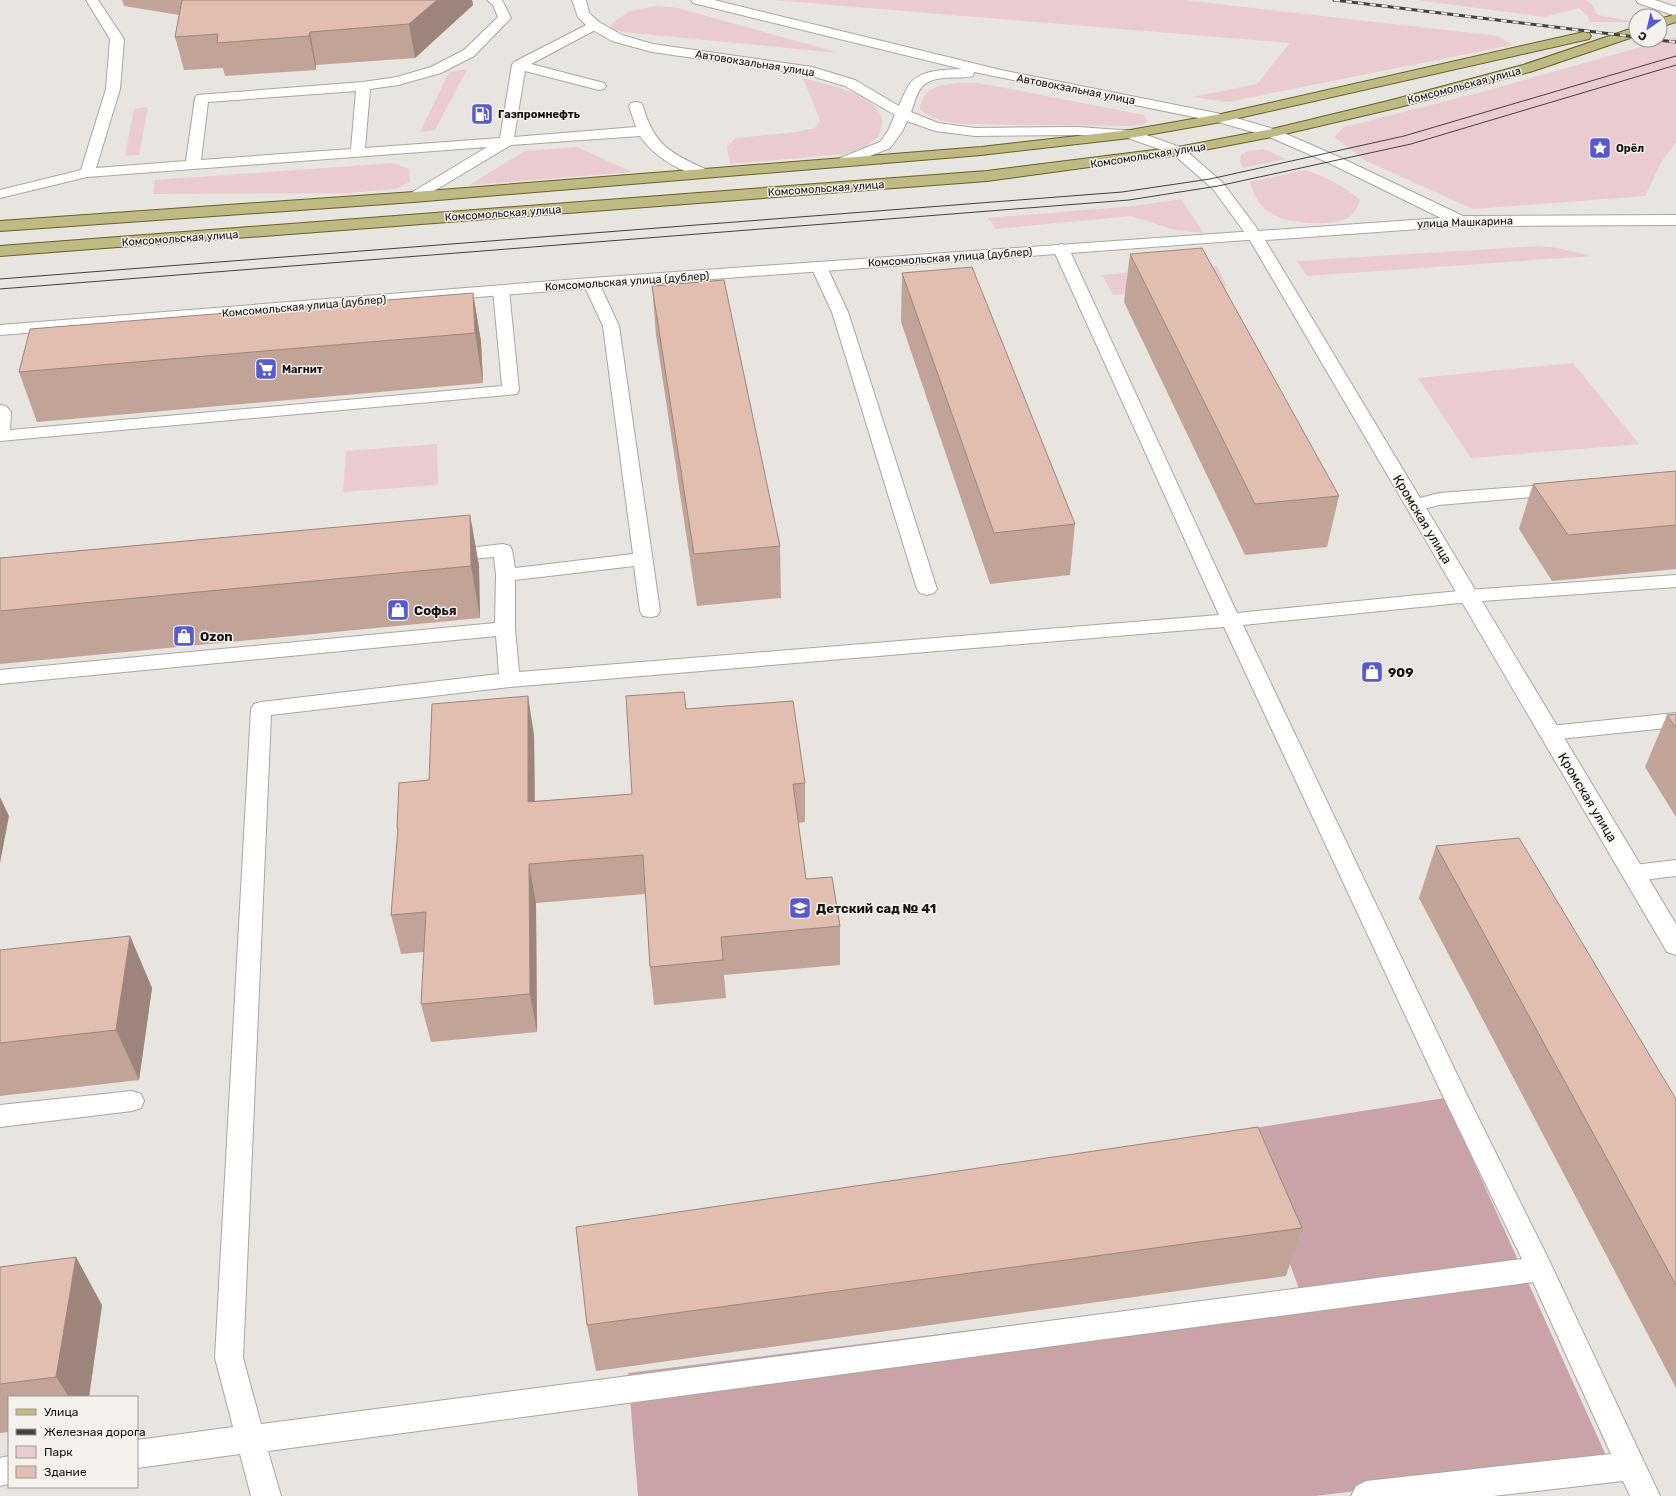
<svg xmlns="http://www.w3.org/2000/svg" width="1676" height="1496" font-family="Rubik,sans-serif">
  <rect width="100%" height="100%" fill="#e8e4e0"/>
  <!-- green -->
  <g fill="#eaccd0">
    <polygon points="773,0 1183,0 1498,36 1512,45 1228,102 1192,97 1257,84 1290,43"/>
    <polygon points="1417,0 1586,0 1591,4 1598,15 1636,22 1590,22 1588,16 1579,8 1545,17"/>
    <polygon points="656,6 678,8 839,53 623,32 611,29 612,23 630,11"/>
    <polygon points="1676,37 1676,142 1662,161 1645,196 1473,209 1366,161 1334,137 1344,127 1482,92"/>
    <polygon points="467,69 435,130 420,132 449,72"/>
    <path d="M803,78C825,84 878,94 882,120C883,125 880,131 879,136L865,147L844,154L730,164L727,147L736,138L796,132L815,128L820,120Z"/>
    <path d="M958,83H979L1144,115L1148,121L1143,125L1127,126L962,124C946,122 932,120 920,109C923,86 939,86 958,83Z"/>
    <polygon points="148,107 139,155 125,156 134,109"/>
    <polygon points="577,147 632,172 469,185 525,151"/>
    <polygon points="1264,149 1286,159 1243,168 1240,161 1241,155 1248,151"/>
    <polygon points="393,163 409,169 410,182 396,189 350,193 153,194 155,180"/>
    <path d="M1305,170C1324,176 1345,186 1360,200C1357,208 1354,216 1345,219C1326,227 1281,224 1265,209C1257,202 1253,192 1250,182Z"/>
    <polygon points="1181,199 1204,233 1175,230 1131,216 996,229 988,218 1134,206"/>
    <polygon points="1536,246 1557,248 1592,256 1307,276 1297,261"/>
    <polygon points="1217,266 1227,286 1113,295 1102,275"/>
    <polygon points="1573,363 1639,444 1471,458 1418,378"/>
    <polygon points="437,444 438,485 343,492 346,451"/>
  </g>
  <!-- forest -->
  <polygon fill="#c9a3a7" points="1445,1098 1608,1460 1315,1496 638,1496 628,1373 1299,1289 1242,1130"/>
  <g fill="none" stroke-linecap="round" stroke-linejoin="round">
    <!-- service casing -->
    <g stroke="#a9a6a1" stroke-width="2">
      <g id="service">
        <path d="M86,0H98L124,39L120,89L96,168L186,161L195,98L197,95L363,82L397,77L431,67L464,50L498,17L493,5L487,0H502L511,18L474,56L441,73L398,85L370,89L365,148L500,138L512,65L514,62L594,21L599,22L600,25L599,28L531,64L604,83L606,86L604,89L599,90L525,71L514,137L636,127L629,106L631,103L636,102L641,103L643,106C653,145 673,155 708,170L710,173L708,176L703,177C680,172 653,156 640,136L511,145L419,200L414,201L409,200L407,197L409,194L487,147L87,177L0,198V190L81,170L106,89L110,39ZM356,91L351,149L201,160L208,102Z"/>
        <path d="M1061,244L1066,246L1069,249L1237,613L1469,590L1676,575V587L1469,602L1243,625L1465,1091L1549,1260L1660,1496H1630L1623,1481L1493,1496H1351L1356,1486L1366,1481L1611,1454L1533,1282L268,1451L281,1496H251L240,1454L137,1468V1440L233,1427L215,1358L251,709L254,704L261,702L499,674L496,636L0,684V670L495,623L496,575L494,557L448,561L441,559L439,555L441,551L503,544L510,546L512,550L515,568L633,554L603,326L583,283L585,280L591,278L597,280L599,283L619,326L660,611L657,616L650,617L643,616L640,611L634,566L515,580V629L519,672L1219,615L1053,249L1056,246ZM1224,627L1441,1092L1522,1259L261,1424L243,1358L271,715L510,687Z"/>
        <polygon points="819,262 825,264 827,267 848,312 937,589 934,593 927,595 920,593 917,589 832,312 811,267 813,264"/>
        <polygon points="501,285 507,287 509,290 519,390 517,394 0,441 0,405 6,406 11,412 10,430 502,386 493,290 495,287"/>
        <polygon points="1560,484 1566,486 1569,490 1566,494 1439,505 1415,511 1409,509 1406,505 1409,501 1439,493"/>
        <polygon points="1676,713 1676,727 1550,740 1543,738 1540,733 1543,728 1550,726"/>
        <polygon points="1676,860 1676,876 1634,881 1626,879 1623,873 1626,867 1634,865"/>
        <polygon points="132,1091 141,1094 144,1101 141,1108 132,1111 0,1127 0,1105"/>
        <polygon points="9,1456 9,1484 0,1486 0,1458"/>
      </g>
    </g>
    <!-- minor casing -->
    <g stroke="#a9a6a1" stroke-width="2">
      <g id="minor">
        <polygon points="1636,0 1655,0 1676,7 1676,16 1638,3"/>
        <polygon points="1255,231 1261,233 1263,236 1261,239 591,288 0,335 0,325 591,278"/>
      </g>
    </g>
    <!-- tertiary casing -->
    <g stroke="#a9a6a1" stroke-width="2">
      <path id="tertiary" d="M572,0H586L589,13L599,22L622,35L653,44L812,67L855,80L899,106C902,99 905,91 909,85C919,69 945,70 962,69L693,3L691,0H714L1001,70L1226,115L1277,130L1339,157L1463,216L1676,215V225L1460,226L1265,240L1676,924V955L1667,952L1248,237L1213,189L1173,154L1128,138L1078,135L975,136L935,131L907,121L902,132L890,148L845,166L840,164L837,161L840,158L880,142L888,131L895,115L845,86L805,74L652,52L612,41L589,28L578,17ZM974,72L1218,122L1267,136L1329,163L1441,218L1259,231L1223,183L1183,148L1135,131L1078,127L975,128L938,123L911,112C914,105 916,94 921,88C933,73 957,80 973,76Z"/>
    </g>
    <!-- primary casing -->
    <g stroke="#686126" stroke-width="2">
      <g id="primary">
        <polygon points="1676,14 1676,22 1660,27 1660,19"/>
        <polygon points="1636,27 1636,36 1533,71 1396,108 1272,137 1178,155 987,181 0,256 0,246 987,171 1178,147 1272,129 1388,101 1523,65"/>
        <polygon points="1584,32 1589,33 1591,36 1589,39 1221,122 1130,138 981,155 414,202 0,231 0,221 414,192 981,147 1130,130 1221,114"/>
      </g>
    </g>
    <!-- service -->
    <use href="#service" fill="#fff" fill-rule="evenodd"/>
    <!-- minor -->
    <use href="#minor" fill="#fff" fill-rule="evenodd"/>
    <!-- tertiary -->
    <use href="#tertiary" fill="#fff" fill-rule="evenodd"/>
    <!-- primary -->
    <use href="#primary" fill="#bfb983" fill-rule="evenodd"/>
    <!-- tram -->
    <g stroke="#444240" stroke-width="1">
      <polyline points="0,279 1122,192 1210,179 1404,136 1676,56"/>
      <polyline points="0,289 1129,200 1218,186 1411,144 1676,65"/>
    </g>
    <!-- rail casing -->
    <g stroke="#444240" stroke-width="3">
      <g id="rail">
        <polyline points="1334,0 1636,37"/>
        <polyline points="1657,40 1676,42"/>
      </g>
    </g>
    <!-- rail -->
    <use href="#rail" stroke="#f5f1ed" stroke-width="2" stroke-dasharray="6" stroke-linecap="butt"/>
  </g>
  <!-- wall -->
  <g fill="#c2a398">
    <polygon points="122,0 472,0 473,5 415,58 316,65 316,70 225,76 223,68 184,70 175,37 179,15 124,6"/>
    <polygon points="1130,254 1339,496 1327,547 1245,555 1124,302"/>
    <polygon points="902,273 1075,524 1070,575 990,584 901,322"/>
    <polygon points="652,286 780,546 781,598 697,606 656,335"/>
    <polygon points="473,293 481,342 483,383 37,422 19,372"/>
    <polygon points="1676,471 1676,569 1552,581 1519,529 1533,484"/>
    <polygon points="470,515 479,566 480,618 0,664 0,558"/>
    <polygon points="686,709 805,783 805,822 798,823 806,879 840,926 840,965 724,975 726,998 654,1005 650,967 646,894 536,903 537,1032 431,1042 421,1004 424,952 401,954 391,915 398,832 397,828 534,735 535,801 632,794"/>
    <polygon points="1676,714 1676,817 1645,767 1667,715"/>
    <polygon points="1436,846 1676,1099 1676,1388 1419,898"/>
    <polygon points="130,936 152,988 139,1080 0,1096 0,950"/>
    <polygon points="1302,1228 1286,1276 596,1371 587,1325"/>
    <polygon points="0,1267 102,1305 89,1397 9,1397 9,1432 0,1433"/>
  </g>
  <!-- shaded-wall -->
  <g fill="#9e857c">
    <polygon points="437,0 472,0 473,5 415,58 409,24"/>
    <polygon points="310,32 316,65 316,70 309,36"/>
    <polygon points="473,293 481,342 483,383 475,333"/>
    <polygon points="470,515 479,566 480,618 471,566"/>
    <polygon points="528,696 534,735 535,841 528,802"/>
    <polygon points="0,797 9,816 0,863"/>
    <polygon points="529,864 536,903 537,1032 530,994"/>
    <polygon points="130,936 152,988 139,1080 116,1030"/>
    <polygon points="76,1257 102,1305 89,1397 69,1397 56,1377"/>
  </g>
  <!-- building -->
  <g fill="#e2beb1" stroke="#9e857c">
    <polygon points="182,0 437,0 409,24 310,32 309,36 217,43 218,34 175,37"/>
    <polygon points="1202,248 1339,496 1255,504 1130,254"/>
    <polygon points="972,267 1075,524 994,533 902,273"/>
    <polygon points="724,280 780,546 694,554 652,286"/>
    <polygon points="473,293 475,333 19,372 30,329"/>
    <polygon points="1676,471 1676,525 1568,535 1533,484"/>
    <polygon points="470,515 471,566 0,611 0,558"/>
    <polygon points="684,692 686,709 793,701 805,783 793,784 806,879 832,877 840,926 721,937 723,960 650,967 643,855 529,864 530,994 421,1004 426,912 391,915 398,828 397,828 399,783 429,780 432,704 528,696 528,802 632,794 626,696"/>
    <polygon points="1676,714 1676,728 1667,715"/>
    <polygon points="1519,838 1676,1099 1676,1285 1436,846"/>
    <polygon points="130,936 116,1030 0,1043 0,950"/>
    <polygon points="1258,1127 1302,1228 587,1325 576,1227"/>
    <polygon points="76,1257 56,1377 0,1384 0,1267"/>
  </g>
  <!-- icons -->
  <defs>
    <g id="fuel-square" transform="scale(1.15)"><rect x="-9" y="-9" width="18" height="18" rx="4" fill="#5659d0" stroke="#f5f1ed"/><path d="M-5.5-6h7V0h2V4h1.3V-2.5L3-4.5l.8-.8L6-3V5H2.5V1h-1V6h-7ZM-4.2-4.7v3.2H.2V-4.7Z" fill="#fff"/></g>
    <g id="sight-square" transform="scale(1.15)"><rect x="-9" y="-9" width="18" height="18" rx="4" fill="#5659d0" stroke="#f5f1ed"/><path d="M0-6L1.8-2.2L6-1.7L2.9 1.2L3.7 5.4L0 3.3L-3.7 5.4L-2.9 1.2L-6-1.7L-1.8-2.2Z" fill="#fff"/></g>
    <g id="supermarket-square" transform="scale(1.15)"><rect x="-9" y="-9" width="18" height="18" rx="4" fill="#5659d0" stroke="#f5f1ed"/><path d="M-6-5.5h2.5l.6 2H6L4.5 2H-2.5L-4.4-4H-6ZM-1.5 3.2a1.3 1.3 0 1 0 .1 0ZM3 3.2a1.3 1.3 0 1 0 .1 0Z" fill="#fff"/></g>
    <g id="shop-square" transform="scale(1.15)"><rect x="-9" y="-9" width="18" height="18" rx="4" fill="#5659d0" stroke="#f5f1ed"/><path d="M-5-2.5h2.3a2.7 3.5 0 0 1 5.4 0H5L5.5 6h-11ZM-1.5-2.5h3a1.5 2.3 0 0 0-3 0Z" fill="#fff"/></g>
    <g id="school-square" transform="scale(1.15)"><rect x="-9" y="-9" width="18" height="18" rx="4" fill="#5659d0" stroke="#f5f1ed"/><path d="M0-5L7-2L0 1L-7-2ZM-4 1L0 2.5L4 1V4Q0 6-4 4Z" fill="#fff"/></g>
  </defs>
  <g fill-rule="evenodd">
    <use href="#fuel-square" x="482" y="114"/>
    <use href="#sight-square" x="1600" y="148"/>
    <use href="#supermarket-square" x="266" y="369"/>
    <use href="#shop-square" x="398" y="610"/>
    <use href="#shop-square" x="184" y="636"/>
    <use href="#shop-square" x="1372" y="672"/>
    <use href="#school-square" x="800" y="908"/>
  </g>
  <g text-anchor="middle" stroke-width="3" stroke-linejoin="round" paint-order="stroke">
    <!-- far-street labels -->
    <g font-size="11" fill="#151412" stroke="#f5f1ed">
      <text transform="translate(755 63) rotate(9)" y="4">Автовокзальная улица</text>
      <text transform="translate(1464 85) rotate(-15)" y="4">Комсомольская улица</text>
      <text transform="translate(1076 89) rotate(11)" y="4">Автовокзальная улица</text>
      <text transform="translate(1148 155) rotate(-9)" y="4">Комсомольская улица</text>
      <text transform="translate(826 188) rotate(-4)" y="4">Комсомольская улица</text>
      <text transform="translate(503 213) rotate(-4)" y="4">Комсомольская улица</text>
      <text transform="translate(1465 222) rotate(-2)" y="4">улица Машкарина</text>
      <text transform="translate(180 238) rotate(-4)" y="4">Комсомольская улица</text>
      <text transform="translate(950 257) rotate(-4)" y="4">Комсомольская улица (дублер)</text>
      <text transform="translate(627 281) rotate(-4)" y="4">Комсомольская улица (дублер)</text>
      <text transform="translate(304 306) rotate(-5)" y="4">Комсомольская улица (дублер)</text>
    </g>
    <!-- far-poi labels -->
    <g font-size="11" font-weight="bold" fill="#151412" stroke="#f5f1ed" text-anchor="start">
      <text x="498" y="118">Газпромнефть</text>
      <text x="1616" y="152">Орёл</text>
      <text x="282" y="373">Магнит</text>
    </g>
    <!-- street labels -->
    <g font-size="13" fill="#151412" stroke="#f5f1ed">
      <text transform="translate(1423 519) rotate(59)" y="5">Кромская улица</text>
      <text transform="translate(1588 797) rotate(59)" y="5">Кромская улица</text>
    </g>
    <!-- poi labels -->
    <g font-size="13" font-weight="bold" fill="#151412" stroke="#f5f1ed" text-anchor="start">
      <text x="414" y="615">Софья</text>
      <text x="200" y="641">Ozon</text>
      <text x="1388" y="677">909</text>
      <text x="816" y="913">Детский сад № 41</text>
    </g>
  </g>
  <!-- legend -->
  <rect x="8" y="1396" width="130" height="92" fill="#f5f1ed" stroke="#9b9995"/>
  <rect x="16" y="1409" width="20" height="6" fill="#bfb983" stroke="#9b9995"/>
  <text x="44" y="1416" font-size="12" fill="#151412">Улица</text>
  <rect x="16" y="1429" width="20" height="6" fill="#444240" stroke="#9b9995"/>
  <text x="44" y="1436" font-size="12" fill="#151412">Железная дорога</text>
  <rect x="16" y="1446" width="20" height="12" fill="#eaccd0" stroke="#9b9995"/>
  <text x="44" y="1456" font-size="12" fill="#151412">Парк</text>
  <rect x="16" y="1466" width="20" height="12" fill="#e2beb1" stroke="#9b9995"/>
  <text x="44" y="1476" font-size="12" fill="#151412">Здание</text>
  <!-- north arrow -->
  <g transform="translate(1648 28) rotate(214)"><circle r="19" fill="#f5f1ed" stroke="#9b9995"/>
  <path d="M0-3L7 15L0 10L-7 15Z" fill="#5659d0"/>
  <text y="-6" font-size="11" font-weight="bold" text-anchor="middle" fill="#151412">С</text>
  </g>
</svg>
